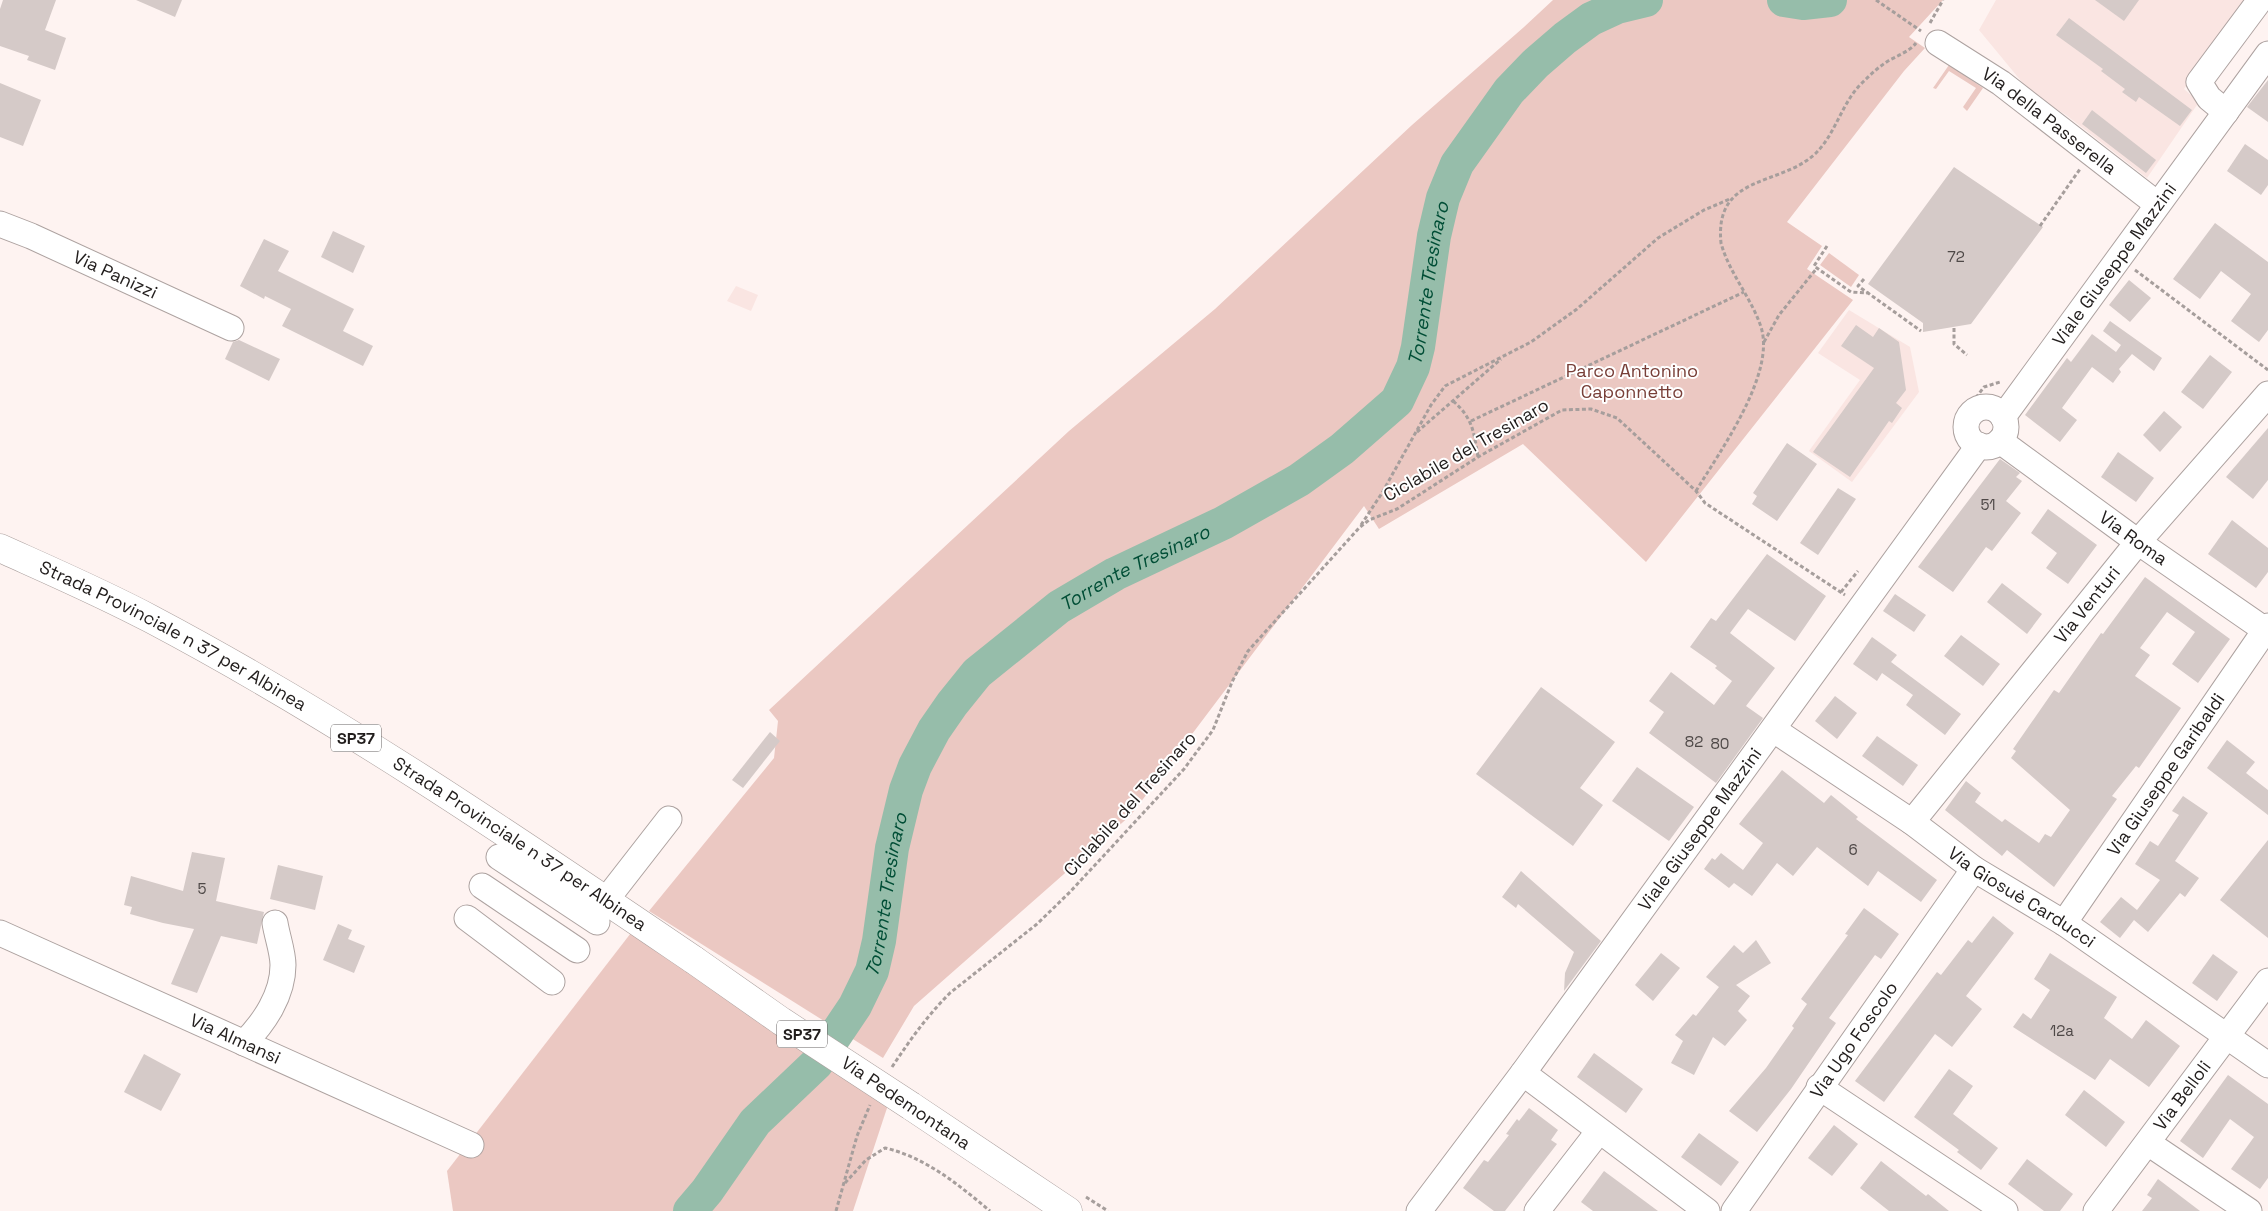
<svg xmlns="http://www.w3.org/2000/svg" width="2268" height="1211" font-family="'Space Grotesk',sans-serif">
  <rect width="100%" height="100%" fill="#fef3f1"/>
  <!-- built -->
  <g fill="#fae5e2">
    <polygon points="1996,0 2249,0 2184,89 2199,102 2147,178 2066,115 2031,93 1979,30"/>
    <polygon points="736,286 758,295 751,311 727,301"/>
    <polygon points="1849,310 1910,347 1919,392 1852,482 1809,451 1860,380 1818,353"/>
  </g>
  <!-- green -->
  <g fill="#ebc8c2">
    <polygon points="1553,0 1943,0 1909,37 1925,48 1904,71 1787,222 1822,246 1807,269 1853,300 1646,562 1523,444 1379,529 1364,506 1131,815 914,1006 883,1058 649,911 774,758 778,721 769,710 1069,431 1215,309 1412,125 1524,27"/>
    <polygon points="1949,65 1983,88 1967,111 1963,107 1976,88 1949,71 1936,89 1933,88"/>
    <polygon points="1829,253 1859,275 1851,287 1820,265"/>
    <polygon points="634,929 888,1105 853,1211 453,1211 447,1171"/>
  </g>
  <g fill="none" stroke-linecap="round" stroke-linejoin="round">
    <!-- river -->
    <g stroke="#96bdaa" stroke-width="34">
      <polyline points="1784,0 1803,3 1830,0"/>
      <path id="s1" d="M690,1211L707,1191L755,1122L816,1064L855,1006L872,971L879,941L892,848L906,790L915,766L934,730L952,704L977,673L1059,607L1115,574L1223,523L1299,480L1342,449L1397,401L1413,367L1418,347L1434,236L1443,198L1457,164L1509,91L1535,64L1565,38L1591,19L1617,7L1646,0"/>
    </g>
  </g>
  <!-- building -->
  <g fill="#d5cac8">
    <polygon points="3,0 56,0 45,30 66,38 55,70 27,60 29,56 0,46 0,9"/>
    <polygon points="136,0 182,0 175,17"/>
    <polygon points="2095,0 2139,0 2124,21"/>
    <polygon points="2069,18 2192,110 2180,126 2139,97 2136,102 2122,92 2125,89 2101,71 2103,69 2056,35"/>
    <polygon points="2268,80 2268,122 2247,107"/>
    <polygon points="0,83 41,100 23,146 0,137"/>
    <polygon points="2092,110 2156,160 2146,173 2082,124"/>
    <polygon points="2245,144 2268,160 2268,185 2261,195 2227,171"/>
    <polygon points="1954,167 2043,227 1971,324 1923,332 1923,323 1868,284"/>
    <polygon points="2215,223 2268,262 2268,330 2259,342 2231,321 2251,294 2221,271 2200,299 2173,279"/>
    <polygon points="333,231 365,246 353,273 321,257"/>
    <polygon points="264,239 289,251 278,271 354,309 343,331 373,346 363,366 282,326 291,309 265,296 264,299 240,286"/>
    <polygon points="2129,280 2151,298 2130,322 2109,305"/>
    <polygon points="2110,321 2162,358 2154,371 2132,354 2119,369 2121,372 2113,383 2092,367 2062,408 2077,420 2060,442 2025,415 2067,358 2071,362 2092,334 2116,352 2121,345 2103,331"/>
    <polygon points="1856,325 1873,337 1879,328 1899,342 1906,390 1896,403 1902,408 1892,423 1889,421 1850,477 1813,452 1874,368 1841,346"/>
    <polygon points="239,340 280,359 269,381 225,359 233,342"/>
    <polygon points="2210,355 2232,372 2203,409 2181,392"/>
    <polygon points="2164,411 2182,427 2160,452 2143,435"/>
    <polygon points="2268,428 2268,480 2253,499 2226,477"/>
    <polygon points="1787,443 1817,464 1777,521 1752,504 1757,496 1753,493"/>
    <polygon points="2118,452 2154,478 2136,502 2101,477"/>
    <polygon points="2000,459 2020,473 2016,477 2022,481 2006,501 2021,513 1992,551 1986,547 1953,592 1918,567"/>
    <polygon points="1838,488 1856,499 1818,555 1800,543"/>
    <polygon points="2048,509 2097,545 2068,584 2046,568 2057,553 2031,533"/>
    <polygon points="2232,520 2268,548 2268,572 2256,588 2208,554"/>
    <polygon points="1767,554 1826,596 1795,641 1748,609 1730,633 1775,668 1746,706 1763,718 1716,783 1649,733 1664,712 1649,701 1671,672 1714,705 1732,681 1715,668 1717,666 1690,647 1711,618 1716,621"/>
    <polygon points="2145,577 2230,639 2198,683 2172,664 2195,632 2167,612 2140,648 2150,655 2135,676 2181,708 2139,768 2136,766 2112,796 2117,799 2054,887 2007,850 2002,856 1945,810 1966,781 1981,793 1975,802 2002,822 2005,819 2039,843 2045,834 2051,837 2070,810 2011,758 2016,751 2013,749 2054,690 2059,693 2101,633 2103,634"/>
    <polygon points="2002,583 2042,614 2027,634 1987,602"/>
    <polygon points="1895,594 1926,615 1914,632 1883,611"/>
    <polygon points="1961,635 2000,664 1983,686 1944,656"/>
    <polygon points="1872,637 1897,655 1891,662 1961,714 1945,735 1906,705 1913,695 1882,673 1877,681 1853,664"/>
    <polygon points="1541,687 1615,742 1580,788 1603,805 1573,846 1476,774"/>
    <polygon points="1835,696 1857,713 1837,739 1815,721"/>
    <polygon points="770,732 780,741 743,788 732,780"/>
    <polygon points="1877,736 1918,765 1903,786 1862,756"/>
    <polygon points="2227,740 2255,762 2246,773 2268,790 2268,815 2207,768"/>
    <polygon points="1637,767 1694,807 1669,841 1612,801"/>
    <polygon points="1782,770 1824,803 1831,795 1858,817 1856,819 1937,880 1921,902 1878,871 1868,886 1817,847 1793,876 1777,863 1752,896 1734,883 1729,888 1704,869 1712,858 1715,860 1721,853 1743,870 1763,843 1739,824"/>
    <polygon points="2183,796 2208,813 2175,861 2199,878 2185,897 2180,893 2148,932 2134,920 2120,938 2100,922 2121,897 2137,910 2160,880 2135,864 2150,841 2158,846 2179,815 2172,811"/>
    <polygon points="2268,840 2268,938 2220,900"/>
    <polygon points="192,852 225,858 216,901 264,912 257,944 221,936 197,993 171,984 194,929 163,923 130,914 132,907 124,905 131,876 183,891"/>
    <polygon points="278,865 323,876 315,910 270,899"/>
    <polygon points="1521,871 1601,941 1564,991 1565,973 1574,952 1518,904 1516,908 1502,897"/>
    <polygon points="1864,908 1899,934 1881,959 1875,955 1829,1018 1836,1023 1791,1089 1757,1132 1729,1111 1766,1068 1794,1028 1792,1026 1807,1004 1801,999 1848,935 1845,934"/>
    <polygon points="1993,916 2014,933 1966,996 1982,1009 1952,1047 1935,1034 1884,1102 1855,1081 1937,972 1941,975 1968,940 1972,943"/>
    <polygon points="338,924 352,930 348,939 365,946 354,973 323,960"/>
    <polygon points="1756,940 1771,963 1736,985 1750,996 1738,1011 1747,1020 1725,1046 1713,1037 1694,1075 1671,1063 1683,1041 1675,1035 1693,1014 1696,1016 1719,987 1706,977 1734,945 1743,953"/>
    <polygon points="1661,953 1680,968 1653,1001 1635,985"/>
    <polygon points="2050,953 2117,997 2104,1018 2132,1039 2146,1020 2180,1046 2149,1087 2110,1059 2095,1080 2013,1027 2023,1013 2031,1019 2050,990 2034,979"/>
    <polygon points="2213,954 2238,972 2217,1001 2192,983"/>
    <polygon points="1594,1053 1643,1089 1626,1113 1577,1077"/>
    <polygon points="144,1054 181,1074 161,1111 124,1092"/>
    <polygon points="1949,1069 1973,1086 1953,1114 1998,1148 1981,1170 1957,1152 1959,1150 1914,1117"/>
    <polygon points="2228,1075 2268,1104 2268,1178 2260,1189 2231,1169 2254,1137 2230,1119 2203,1158 2180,1141"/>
    <polygon points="2084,1090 2125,1122 2106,1147 2065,1115"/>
    <polygon points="1529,1108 1558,1130 1551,1140 1557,1144 1505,1211 1494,1211 1463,1188 1484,1160 1488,1162 1509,1135 1506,1134 1517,1119 1519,1121"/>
    <polygon points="1834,1125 1858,1144 1832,1176 1808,1158"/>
    <polygon points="1699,1133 1739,1162 1721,1186 1681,1157"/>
    <polygon points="2027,1159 2073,1194 2060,1211 2044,1211 2008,1184"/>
    <polygon points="1881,1161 1926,1196 1928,1194 1949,1211 1889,1211 1860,1188"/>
    <polygon points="1604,1171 1658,1211 1593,1211 1581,1202"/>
    <polygon points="2158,1179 2200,1211 2142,1211 2152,1198 2147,1195"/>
  </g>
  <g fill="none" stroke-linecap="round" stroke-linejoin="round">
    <!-- minor casing -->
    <g stroke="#ada2a0" stroke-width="27">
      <g id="minor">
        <path id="s2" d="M1938,43L2001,83L2157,204"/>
        <polyline points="2226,112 2209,98 2199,82 2260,0"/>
        <path id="s3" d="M0,224L31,236L231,328"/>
        <circle cx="1986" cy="427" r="20"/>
        <path id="s4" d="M2003,417L2268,54"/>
        <path id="s5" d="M2000,441L2138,542L2268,632"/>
        <path id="s6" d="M1774,730L1912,822L1974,869L2064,923L2268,1065"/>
        <path id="s7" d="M1912,822L2138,542L2268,394"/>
        <polyline points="499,857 597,922"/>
        <polyline points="482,886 577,950"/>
        <polyline points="606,900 669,819"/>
        <polyline points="467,918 552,982"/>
        <path id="s8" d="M2064,923L2268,626"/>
        <path id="s9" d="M0,933L471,1145"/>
        <path d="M244,1043C264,1023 283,995 283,965C283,952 277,936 275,923"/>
        <polyline points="1523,1073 1707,1211"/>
        <polyline points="1819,1087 2005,1211"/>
        <polyline points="2148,1143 2249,1211"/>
        <path id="s10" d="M1419,1211L1523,1073L1979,445"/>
        <polyline points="1537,1211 1599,1131"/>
        <path id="s11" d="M1734,1211L1974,869"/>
        <path id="s12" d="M2096,1211L2268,981"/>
      </g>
    </g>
    <!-- major casing -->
    <g stroke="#ada2a0" stroke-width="29">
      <g id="major">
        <path id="s13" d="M0,548C51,571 102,593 151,619C340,719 517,840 694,960"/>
        <polyline points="911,1106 1068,1211"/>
      </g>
    </g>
    <!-- path -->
    <g stroke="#a69e9c" stroke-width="3" stroke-dasharray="4 2.5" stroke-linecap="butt">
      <polyline points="1876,0 1921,31"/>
      <polyline points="1930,23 1943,0"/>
      <polyline points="2040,226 2080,169"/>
      <polyline points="1827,246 1814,266 1851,292 1868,293 1921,331"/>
      <polyline points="2135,270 2268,370"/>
      <polyline points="1864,279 1858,286 1868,293"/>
      <polyline points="1954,328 1954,344 1967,355"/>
      <polyline points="1764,342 1779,315 1817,268"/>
      <path d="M1453,401C1473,418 1474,433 1478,457"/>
      <polyline points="1471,421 1744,292"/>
      <polyline points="1417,432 1501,359"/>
      <polyline points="1958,437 1957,423 1984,387 2000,382"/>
      <path d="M1696,491C1720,451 1776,374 1761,327C1751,297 1729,273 1721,243C1714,173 1781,187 1816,153C1835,134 1841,106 1859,86C1868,77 1877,68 1888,61C1897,56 1910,51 1916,43"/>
      <polyline points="1361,525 1382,493 1431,405 1445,386 1531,342 1577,309 1658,238 1704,210 1730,199"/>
      <polyline points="1841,592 1858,571"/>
      <path d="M892,1067C910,1040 927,1016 950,993L1037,924L1070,892L1184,769L1213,730L1232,682L1248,651L1359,528L1369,520L1397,509L1478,457L1562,410L1591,409L1617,418L1696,491L1705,503L1845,595"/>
      <path d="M845,1183L866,1160L885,1148C925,1157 959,1185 990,1211"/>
      <polyline points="1086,1197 1108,1211"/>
      <polyline points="836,1211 857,1136 870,1105"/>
    </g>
    <!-- minor -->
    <use href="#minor" stroke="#fff" stroke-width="25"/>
    <!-- major -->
    <use href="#major" stroke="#fff" stroke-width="28"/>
    <!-- major-bridge casing -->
    <g stroke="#ada2a0" stroke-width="29" stroke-linecap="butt">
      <polyline id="major-bridge" points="694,960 781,1021 911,1106"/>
    </g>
    <!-- major-bridge -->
    <use href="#major-bridge" stroke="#fff" stroke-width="28"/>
  </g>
  <g text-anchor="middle" stroke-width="4" stroke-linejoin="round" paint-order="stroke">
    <!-- number labels -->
    <g font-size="15" fill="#4e4847">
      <text x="1956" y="262">72</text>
      <text x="1988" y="510">51</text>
      <text x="1694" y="747">82</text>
      <text x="1720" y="749">80</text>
      <text x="1853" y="855">6</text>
      <text x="202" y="894">5</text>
      <text x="2062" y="1036">12a</text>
    </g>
    <!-- shield labels -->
    <g fill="#fff" stroke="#646160" stroke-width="1">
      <rect x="331" y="724.5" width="50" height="27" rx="4"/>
      <rect x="777" y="1020.5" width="50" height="27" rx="4"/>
    </g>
    <g font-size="16" font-weight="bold" fill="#211d1c">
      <text x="356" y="744">SP37</text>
      <text x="802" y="1040">SP37</text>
    </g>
    <!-- street labels -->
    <g font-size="18" fill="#211d1c" stroke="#fff">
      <text dy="6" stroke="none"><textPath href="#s2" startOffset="136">Via della Passerella</textPath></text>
      <text dy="6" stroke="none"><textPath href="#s4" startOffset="189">Viale Giuseppe Mazzini</textPath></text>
      <text dy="6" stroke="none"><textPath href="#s3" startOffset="126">Via Panizzi</textPath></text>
      <text transform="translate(1466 450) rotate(-30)" y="6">Ciclabile del Tresinaro</text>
      <text dy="6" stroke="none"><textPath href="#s5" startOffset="165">Via Roma</textPath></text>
      <text dy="6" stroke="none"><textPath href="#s7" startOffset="279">Via Venturi</textPath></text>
      <text dy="6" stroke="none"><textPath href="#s13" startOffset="194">Strada Provinciale n 37 per Albinea</textPath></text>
      <text dy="6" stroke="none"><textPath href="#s8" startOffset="180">Via Giuseppe Garibaldi</textPath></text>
      <text transform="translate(1130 804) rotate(-48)" y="6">Ciclabile del Tresinaro</text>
      <text dy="6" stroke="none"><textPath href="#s10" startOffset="474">Viale Giuseppe Mazzini</textPath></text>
      <text dy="6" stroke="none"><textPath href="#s13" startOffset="599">Strada Provinciale n 37 per Albinea</textPath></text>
      <text dy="6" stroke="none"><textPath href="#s6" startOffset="299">Via Giosuè Carducci</textPath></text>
      <text dy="6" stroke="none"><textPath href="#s9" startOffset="258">Via Almansi</textPath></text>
      <text dy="6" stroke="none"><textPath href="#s11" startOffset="209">Via Ugo Foscolo</textPath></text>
      <text dy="6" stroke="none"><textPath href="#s12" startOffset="144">Via Belloli</textPath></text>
      <text transform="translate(906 1103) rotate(34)" y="6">Via Pedemontana</text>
    </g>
    <!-- park labels -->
    <g font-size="18" fill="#783f38" stroke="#fff">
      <text x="1632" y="377">Parco Antonino<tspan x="1632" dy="21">Caponnetto</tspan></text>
    </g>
    <!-- water labels -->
    <g font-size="19" font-style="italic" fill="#004e36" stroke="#fff">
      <text dy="7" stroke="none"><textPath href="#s1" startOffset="1251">Torrente Tresinaro</textPath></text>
      <text dy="7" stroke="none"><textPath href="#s1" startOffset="816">Torrente Tresinaro</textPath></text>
      <text dy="7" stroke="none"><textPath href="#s1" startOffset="381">Torrente Tresinaro</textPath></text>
    </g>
  </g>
</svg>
